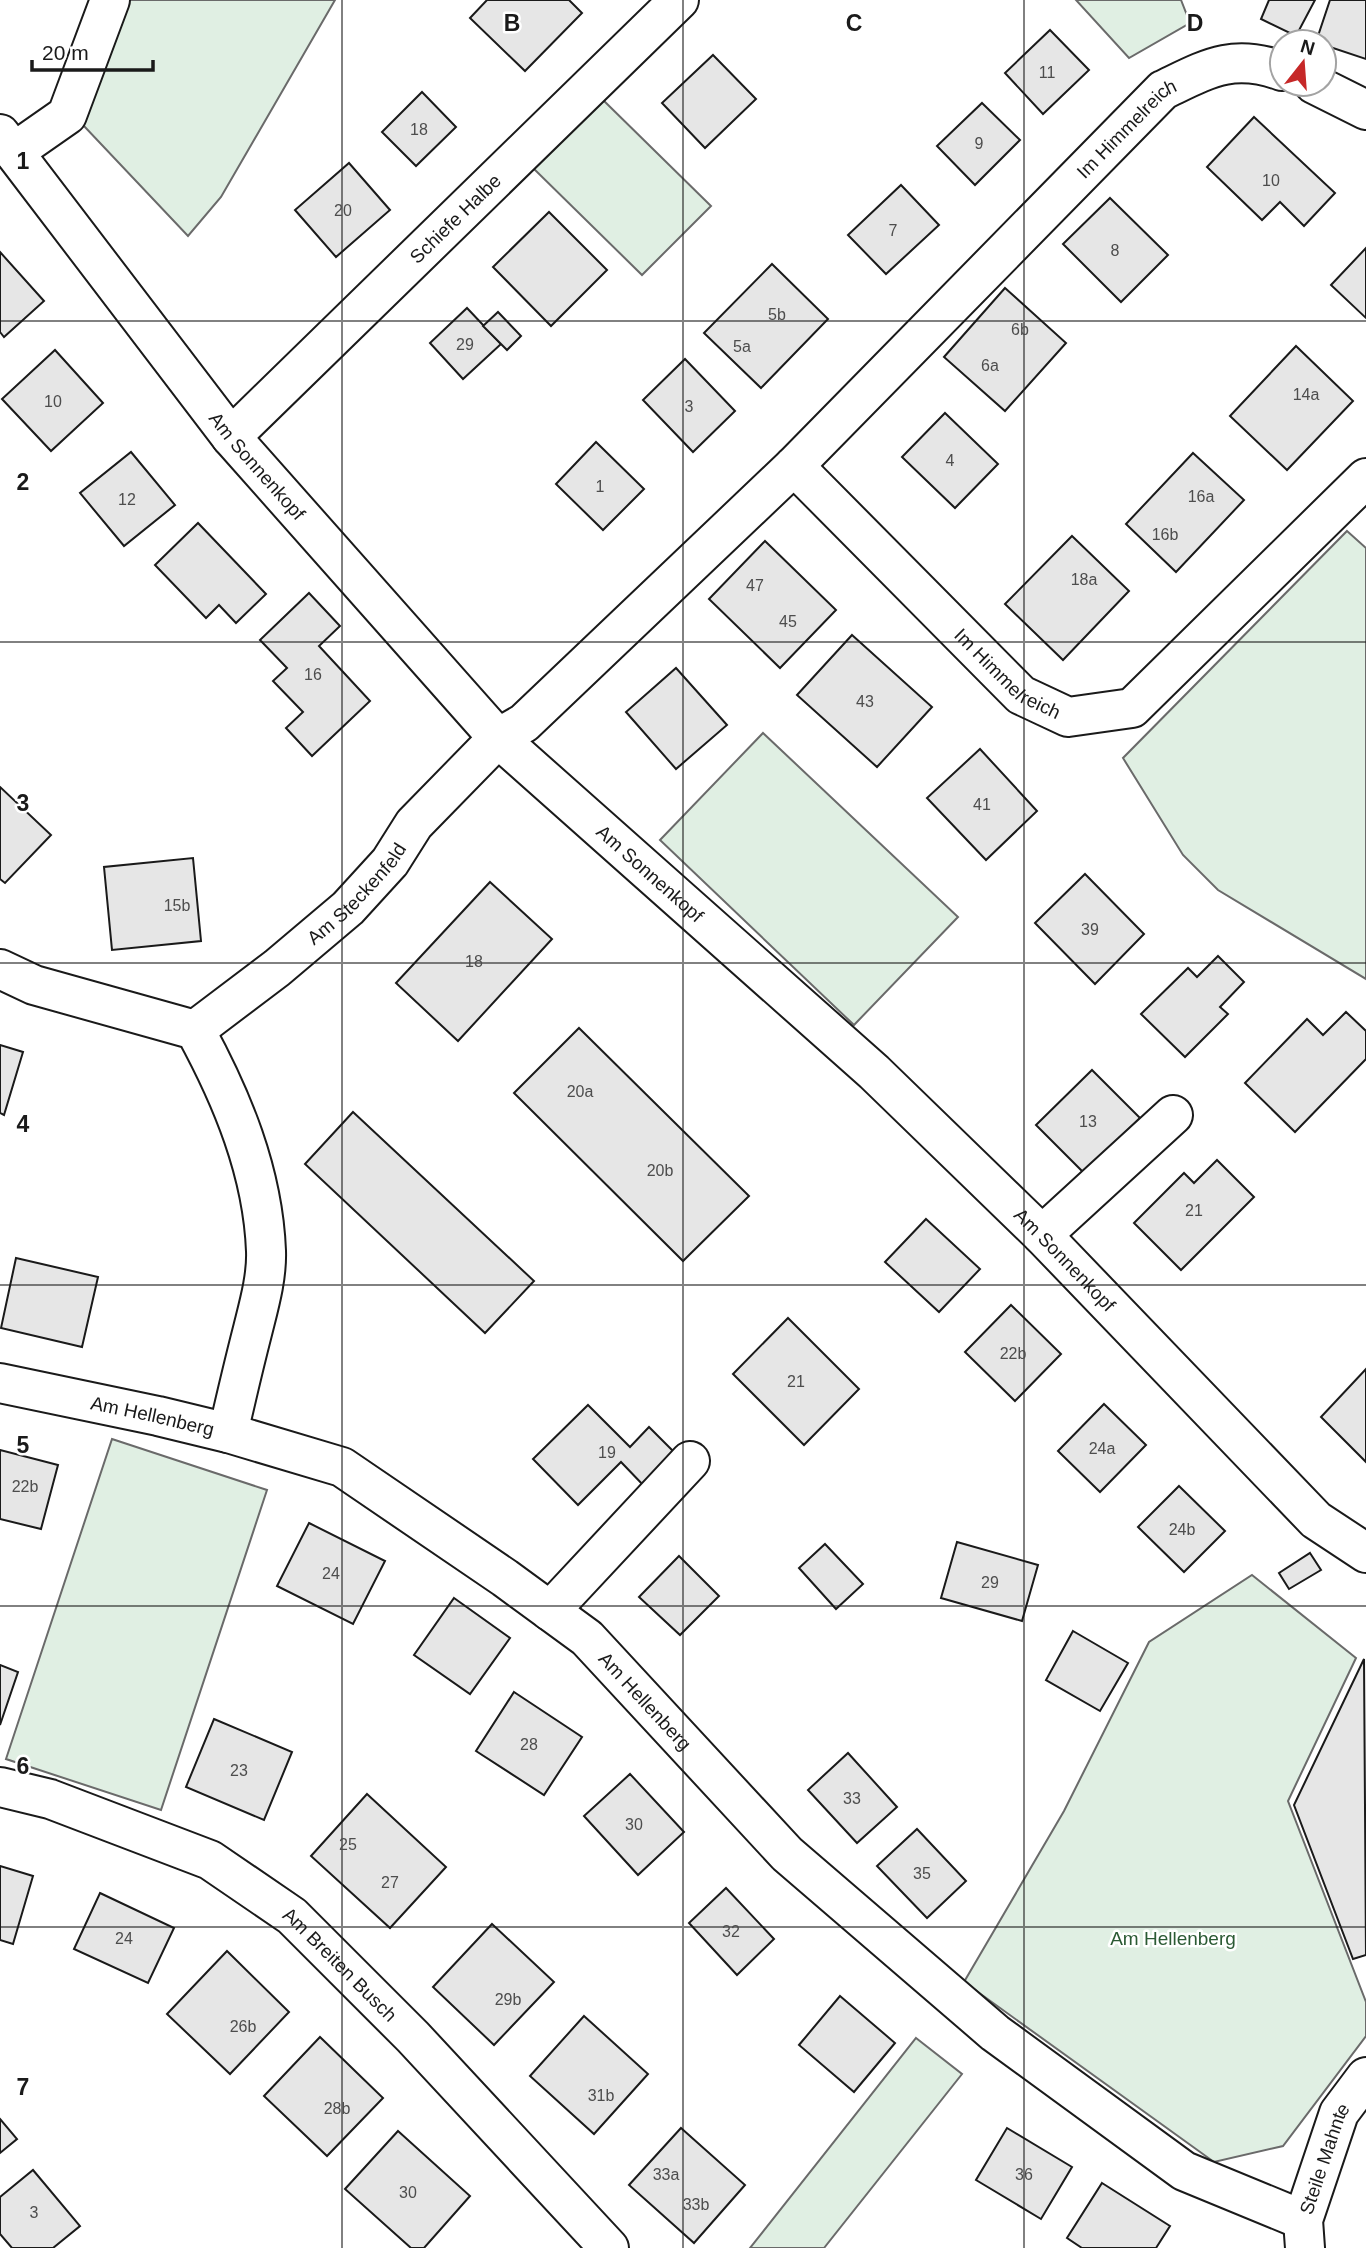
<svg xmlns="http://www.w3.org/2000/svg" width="1366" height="2248" font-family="Helvetica,sans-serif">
  <rect width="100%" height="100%" fill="#fff"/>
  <!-- green -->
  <g fill="#e0efe3" stroke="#6a6a6a" stroke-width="2">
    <polygon points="129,0 335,0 221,197 188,236 83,125"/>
    <polygon points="1076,0 1181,0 1190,23 1129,58"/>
    <polygon points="600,97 711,206 642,275 532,167"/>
    <polygon points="1347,531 1366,548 1366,979 1218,890 1183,855 1123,758"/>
    <polygon points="763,733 958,917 854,1025 660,840"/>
    <polygon points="112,1439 267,1490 161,1810 6,1759"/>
    <polygon points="1252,1575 1356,1658 1288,1801 1366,2002 1366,2036 1283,2146 1214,2162 964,1982 1064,1811 1149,1642"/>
    <polygon points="916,2038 962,2074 824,2248 750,2248"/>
  </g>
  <!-- building -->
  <g fill="#e6e6e6" stroke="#1a1a1a" stroke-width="2">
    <polygon points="487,0 569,0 582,13 525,71 470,18"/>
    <polygon points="1269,0 1315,0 1296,36 1261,19"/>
    <polygon points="1330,0 1366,0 1366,59 1324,45 1324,42 1316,42"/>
    <polygon points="1050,30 1089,70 1043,114 1005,73"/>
    <polygon points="713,55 756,99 705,148 662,103"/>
    <polygon points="422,92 456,127 416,166 382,132"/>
    <polygon points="982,103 1020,140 975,185 937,146"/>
    <polygon points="1254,117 1335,193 1304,226 1280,202 1262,220 1207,167"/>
    <polygon points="349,163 390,210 336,257 295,210"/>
    <polygon points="901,185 939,225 886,274 848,235"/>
    <polygon points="1110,198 1168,255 1121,302 1063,244"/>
    <polygon points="549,212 607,270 551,326 493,267"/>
    <polygon points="1366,248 1366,318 1331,285"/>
    <polygon points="0,252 44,301 4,337 0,332"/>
    <polygon points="772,264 828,319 761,388 704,333"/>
    <polygon points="1005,288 1066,343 1005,411 944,357"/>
    <polygon points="467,308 501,344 463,379 430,343"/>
    <polygon points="498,312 521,336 507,350 483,326"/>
    <polygon points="1296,346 1353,401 1287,470 1230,416"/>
    <polygon points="55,350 103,403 51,451 2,399"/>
    <polygon points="685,359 735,411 693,452 643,400"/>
    <polygon points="945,413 998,464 955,508 902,457"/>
    <polygon points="596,442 644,489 603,530 556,484"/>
    <polygon points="131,452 175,505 124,546 80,493"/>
    <polygon points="1193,453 1244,500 1176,572 1126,524"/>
    <polygon points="198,523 266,594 236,623 219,605 206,618 155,565"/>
    <polygon points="1072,536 1129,591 1063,660 1005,604"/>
    <polygon points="765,541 836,610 780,668 709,599"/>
    <polygon points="309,593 340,626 319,646 370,701 312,756 286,728 303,712 273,681 287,668 260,640"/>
    <polygon points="852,635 932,707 877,767 797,695"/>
    <polygon points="676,668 727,725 676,769 626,712"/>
    <polygon points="980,749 1037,811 986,860 927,798"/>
    <polygon points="0,787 51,835 5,883 0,879"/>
    <polygon points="193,858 201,941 112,950 104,867"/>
    <polygon points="1085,874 1144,934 1095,984 1035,923"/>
    <polygon points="490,882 552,939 458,1041 396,983"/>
    <polygon points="1218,956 1244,982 1220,1007 1228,1014 1185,1057 1141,1014 1188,968 1197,977"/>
    <polygon points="1346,1012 1366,1031 1366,1059 1295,1132 1245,1083 1307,1019 1323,1035"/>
    <polygon points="579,1028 749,1196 683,1261 514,1093"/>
    <polygon points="0,1045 23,1052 4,1115 0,1113"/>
    <polygon points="1092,1070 1140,1118 1084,1173 1036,1125"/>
    <polygon points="353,1112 534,1281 485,1333 305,1164"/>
    <polygon points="1217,1160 1254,1197 1181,1270 1134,1223 1184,1173 1194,1183"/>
    <polygon points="926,1219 980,1269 939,1312 885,1262"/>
    <polygon points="16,1258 98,1277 82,1347 1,1328"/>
    <polygon points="1011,1305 1061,1354 1015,1401 965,1352"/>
    <polygon points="788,1318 859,1389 804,1445 733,1374"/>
    <polygon points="1366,1369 1366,1462 1321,1417"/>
    <polygon points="1104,1404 1146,1445 1100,1492 1058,1451"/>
    <polygon points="588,1405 630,1447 649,1427 679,1457 646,1488 621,1462 578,1505 533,1459"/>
    <polygon points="0,1450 58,1465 41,1529 0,1519"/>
    <polygon points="1179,1486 1225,1531 1184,1572 1138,1527"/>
    <polygon points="309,1523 385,1561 353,1624 277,1586"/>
    <polygon points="957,1542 1038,1565 1022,1621 941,1598"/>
    <polygon points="825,1544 863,1584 836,1609 799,1568"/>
    <polygon points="1310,1553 1321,1570 1289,1589 1279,1573"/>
    <polygon points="679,1556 719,1596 680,1635 639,1597"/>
    <polygon points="454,1598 510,1638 470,1694 414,1655"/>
    <polygon points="1073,1631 1128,1663 1100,1711 1046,1680"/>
    <polygon points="1364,1659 1366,1955 1353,1959 1294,1805"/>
    <polygon points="0,1665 18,1672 0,1725"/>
    <polygon points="514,1692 582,1737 544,1795 476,1751"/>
    <polygon points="214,1719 292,1752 264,1820 186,1787"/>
    <polygon points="848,1753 897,1807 857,1843 808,1790"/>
    <polygon points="630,1774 684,1832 638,1875 584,1816"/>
    <polygon points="367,1794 446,1867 390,1928 311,1856"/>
    <polygon points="917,1829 966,1881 927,1918 877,1866"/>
    <polygon points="0,1866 33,1876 13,1944 0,1940"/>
    <polygon points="726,1888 774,1939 737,1975 689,1923"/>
    <polygon points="100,1893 174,1928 148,1983 74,1949"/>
    <polygon points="492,1924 554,1982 494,2045 433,1987"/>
    <polygon points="227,1951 289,2012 230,2074 167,2014"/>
    <polygon points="840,1996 895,2043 854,2092 799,2045"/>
    <polygon points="584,2016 648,2074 594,2134 530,2076"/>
    <polygon points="320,2037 383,2098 327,2156 264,2096"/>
    <polygon points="0,2119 17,2139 0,2153"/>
    <polygon points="681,2128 745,2185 694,2243 629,2185"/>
    <polygon points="1007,2128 1072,2167 1041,2219 976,2180"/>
    <polygon points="398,2131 470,2196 424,2248 411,2248 345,2189"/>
    <polygon points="33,2170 80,2226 53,2248 12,2248 0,2234 0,2197"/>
    <polygon points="1102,2183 1170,2226 1156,2248 1082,2248 1067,2238"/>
  </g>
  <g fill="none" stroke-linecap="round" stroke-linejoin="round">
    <!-- minor casing -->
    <g stroke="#1a1a1a" stroke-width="42">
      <g id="minor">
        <polyline points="1314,84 1366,110"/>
        <path id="s1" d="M0,134L231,437L498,738L874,1072L1042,1235L1316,1520L1366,1553"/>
        <polyline points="14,152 67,115 110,0"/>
        <path id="s2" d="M231,437L679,0"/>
        <path id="s3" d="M794,466L1021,695L1068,717L1132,708L1366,478"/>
        <path d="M0,969L34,985L195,1030C232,1098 263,1172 266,1251C267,1277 259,1305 253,1329C244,1364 236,1398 228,1433"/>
        <path id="s4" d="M195,1030L277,968L348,908L390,862L414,824L498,738L524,723L794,466L1163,90C1207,69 1232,53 1282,71"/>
        <polyline points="1042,1235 1173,1115"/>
        <path id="s5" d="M0,1383L158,1416L228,1433L342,1467L505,1578L587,1638L787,1854L995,2033L1184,2171L1303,2220"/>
        <polyline points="550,1611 690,1461"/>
        <path id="s6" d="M0,1787L50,1799L210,1860L292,1916L413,2037L609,2248"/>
        <path id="s7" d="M1305,2248L1303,2220L1339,2113L1366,2077"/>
      </g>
    </g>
    <!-- minor -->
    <use href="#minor" stroke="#fff" stroke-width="38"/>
  </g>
  <!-- grid -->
  <path fill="none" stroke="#1a1a1a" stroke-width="2" stroke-opacity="0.55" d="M342,0V2248M683,0V2248M1024,0V2248M0,321H1366M0,642H1366M0,963H1366M0,1285H1366M0,1606H1366M0,1927H1366"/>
  <g text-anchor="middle" stroke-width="5" stroke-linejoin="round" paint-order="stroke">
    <!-- number labels -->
    <g font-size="16" fill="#4d4d4d">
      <text x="1047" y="78">11</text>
      <text x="419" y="135">18</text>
      <text x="979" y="149">9</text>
      <text x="1271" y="186">10</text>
      <text x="343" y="216">20</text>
      <text x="893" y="236">7</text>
      <text x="1115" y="256">8</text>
      <text x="777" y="320">5b</text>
      <text x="1020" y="335">6b</text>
      <text x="465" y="350">29</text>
      <text x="742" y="352">5a</text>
      <text x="990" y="371">6a</text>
      <text x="1306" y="400">14a</text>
      <text x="53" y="407">10</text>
      <text x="689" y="412">3</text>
      <text x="950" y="466">4</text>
      <text x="600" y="492">1</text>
      <text x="1201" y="502">16a</text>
      <text x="127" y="505">12</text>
      <text x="1165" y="540">16b</text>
      <text x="1084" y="585">18a</text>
      <text x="755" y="591">47</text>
      <text x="788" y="627">45</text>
      <text x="313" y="680">16</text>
      <text x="865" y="707">43</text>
      <text x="982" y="810">41</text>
      <text x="177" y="911">15b</text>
      <text x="1090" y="935">39</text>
      <text x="474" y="967">18</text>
      <text x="580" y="1097">20a</text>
      <text x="1088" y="1127">13</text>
      <text x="660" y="1176">20b</text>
      <text x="1194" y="1216">21</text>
      <text x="1013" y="1359">22b</text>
      <text x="796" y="1387">21</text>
      <text x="1102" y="1454">24a</text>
      <text x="607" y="1458">19</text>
      <text x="25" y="1492">22b</text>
      <text x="1182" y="1535">24b</text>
      <text x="331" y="1579">24</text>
      <text x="990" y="1588">29</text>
      <text x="529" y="1750">28</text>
      <text x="239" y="1776">23</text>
      <text x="852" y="1804">33</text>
      <text x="634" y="1830">30</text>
      <text x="348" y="1850">25</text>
      <text x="922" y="1879">35</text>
      <text x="390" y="1888">27</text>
      <text x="731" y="1937">32</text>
      <text x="124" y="1944">24</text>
      <text x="508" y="2005">29b</text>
      <text x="243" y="2032">26b</text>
      <text x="601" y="2101">31b</text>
      <text x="337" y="2114">28b</text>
      <text x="666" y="2180">33a</text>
      <text x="1024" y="2180">36</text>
      <text x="408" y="2198">30</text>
      <text x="696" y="2210">33b</text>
      <text x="34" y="2218">3</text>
    </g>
    <!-- street labels -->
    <g font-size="19" fill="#1a1a1a" stroke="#fff">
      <text dy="7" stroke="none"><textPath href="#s4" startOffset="1300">Im Himmelreich</textPath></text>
      <text dy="7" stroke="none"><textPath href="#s2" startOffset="313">Schiefe Halbe</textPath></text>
      <text dy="7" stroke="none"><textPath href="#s1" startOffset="420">Am Sonnenkopf</textPath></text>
      <text dy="7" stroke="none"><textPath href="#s3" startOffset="299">Im Himmelreich</textPath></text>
      <text dy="7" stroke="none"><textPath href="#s1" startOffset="987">Am Sonnenkopf</textPath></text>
      <text dy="7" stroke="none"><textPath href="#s4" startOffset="212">Am Steckenfeld</textPath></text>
      <text dy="7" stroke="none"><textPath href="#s1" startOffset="1554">Am Sonnenkopf</textPath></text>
      <text dy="7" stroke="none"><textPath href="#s5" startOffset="156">Am Hellenberg</textPath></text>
      <text dy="7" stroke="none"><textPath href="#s5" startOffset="737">Am Hellenberg</textPath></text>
      <text dy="7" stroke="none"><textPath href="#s6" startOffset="390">Am Breiten Busch</textPath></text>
      <text dy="7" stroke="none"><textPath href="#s7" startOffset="93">Steile Mahnte</textPath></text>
    </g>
    <!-- park labels -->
    <g font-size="19" fill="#2b5a34" stroke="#fff">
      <text x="1173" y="1945">Am Hellenberg</text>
    </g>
  </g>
  <g font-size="23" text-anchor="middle" font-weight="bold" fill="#1a1a1a" stroke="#fff" stroke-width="5" stroke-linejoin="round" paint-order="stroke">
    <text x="512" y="31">B</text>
    <text x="854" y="31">C</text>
    <text x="1195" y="31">D</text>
    <text x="23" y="169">1</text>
    <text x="23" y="490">2</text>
    <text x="23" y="811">3</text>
    <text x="23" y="1132">4</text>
    <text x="23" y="1453">5</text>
    <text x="23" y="1774">6</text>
    <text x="23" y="2095">7</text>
  </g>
  <!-- north arrow -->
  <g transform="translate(1303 63) rotate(17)"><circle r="33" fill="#ffffff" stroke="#a3a3a3" stroke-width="2"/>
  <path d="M0-5L12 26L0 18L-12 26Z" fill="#c62828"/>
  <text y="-10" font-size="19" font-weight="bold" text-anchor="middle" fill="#1a1a1a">N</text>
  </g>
  <!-- scale -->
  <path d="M32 60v10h121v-10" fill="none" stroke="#1a1a1a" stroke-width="3.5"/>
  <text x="42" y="60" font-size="21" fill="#1a1a1a" stroke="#ffffff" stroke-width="5" paint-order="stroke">20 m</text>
</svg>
